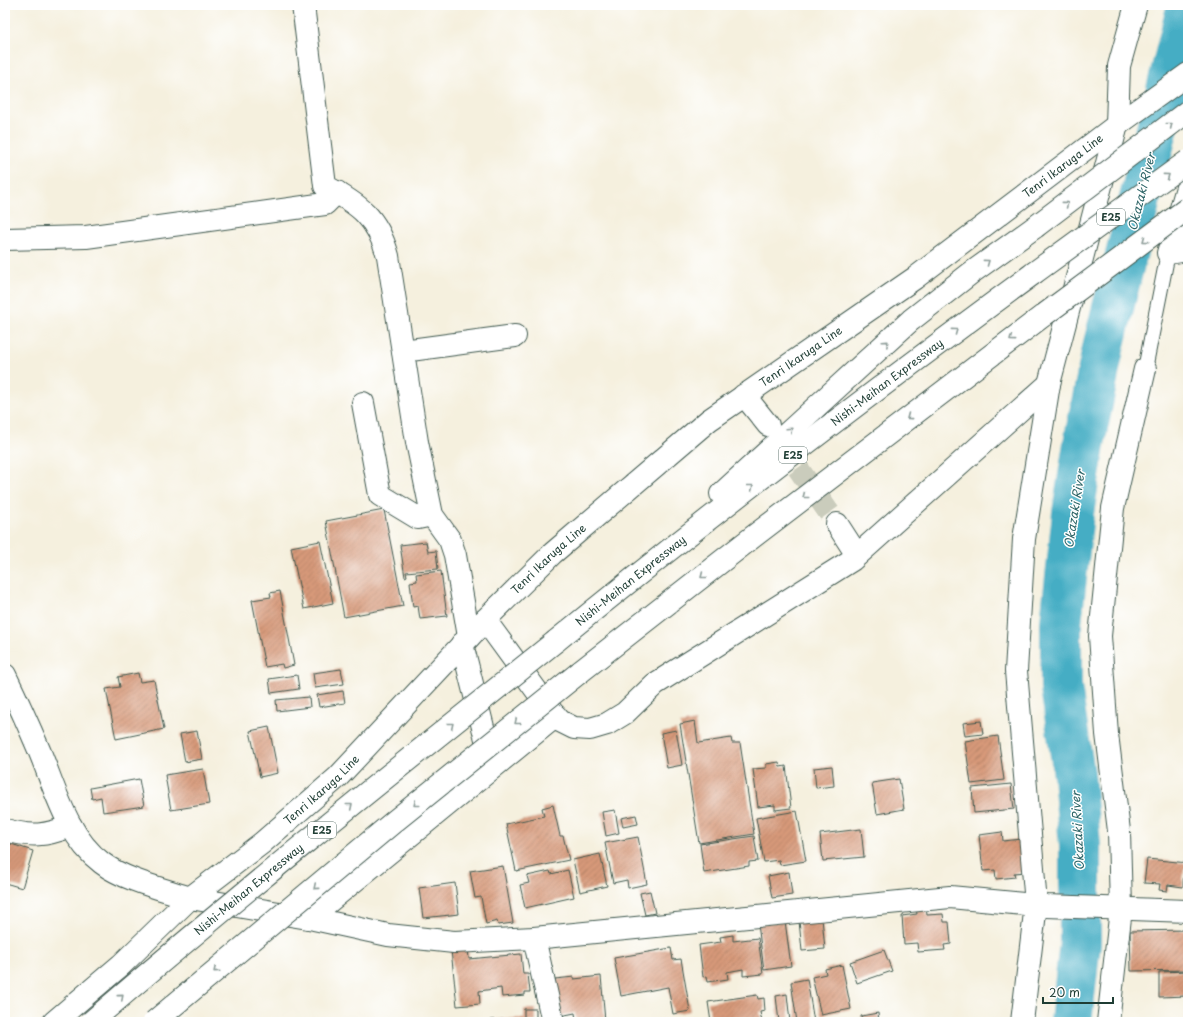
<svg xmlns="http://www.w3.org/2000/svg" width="1193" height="1027" font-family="'Playpen Sans',sans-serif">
  <defs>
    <pattern id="building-hatch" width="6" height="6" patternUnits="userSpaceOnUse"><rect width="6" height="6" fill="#d79979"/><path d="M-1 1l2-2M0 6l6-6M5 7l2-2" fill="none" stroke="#ae7e64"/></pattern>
  </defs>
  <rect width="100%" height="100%" fill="#fff"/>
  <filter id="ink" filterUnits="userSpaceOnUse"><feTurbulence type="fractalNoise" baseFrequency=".025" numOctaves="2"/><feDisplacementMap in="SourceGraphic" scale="8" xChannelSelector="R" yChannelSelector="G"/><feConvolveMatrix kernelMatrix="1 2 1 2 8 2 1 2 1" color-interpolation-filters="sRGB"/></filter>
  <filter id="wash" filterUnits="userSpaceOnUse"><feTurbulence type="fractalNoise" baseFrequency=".012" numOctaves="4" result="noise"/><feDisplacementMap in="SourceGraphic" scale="16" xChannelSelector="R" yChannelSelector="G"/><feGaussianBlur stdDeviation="0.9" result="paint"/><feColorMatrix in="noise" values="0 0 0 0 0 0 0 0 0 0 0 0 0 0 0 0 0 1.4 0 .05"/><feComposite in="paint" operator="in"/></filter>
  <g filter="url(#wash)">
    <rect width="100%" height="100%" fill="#f5f0de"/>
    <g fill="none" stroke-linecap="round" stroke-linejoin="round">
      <!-- river -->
      <polyline stroke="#45adc4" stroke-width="42" points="1071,1022 1080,943 1080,846 1074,775 1061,687 1061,623 1073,513 1085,438 1104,344 1188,5"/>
    </g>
    <g id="blocks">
      <!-- building -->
      <g fill="url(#building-hatch)">
        <polygon points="384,510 403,606 344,617 326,521"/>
        <polygon points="320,541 333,603 304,609 291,547"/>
        <polygon points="426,542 428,552 436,551 438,569 406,572 407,576 405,577 400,545"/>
        <polygon points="441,571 447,616 420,619 418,606 413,607 410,582 417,581 416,574"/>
        <polygon points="280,591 294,665 283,668 282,664 265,667 252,600 271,597 270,593"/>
        <polygon points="341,669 344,684 315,688 313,673"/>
        <polygon points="138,673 140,682 154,680 164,729 116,739 106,689 120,687 118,677"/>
        <polygon points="297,675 299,689 271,693 269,679"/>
        <polygon points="343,691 345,703 319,707 317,695"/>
        <polygon points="309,697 310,707 277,711 276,700"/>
        <polygon points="695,721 698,743 731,738 732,743 740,743 754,834 699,843 680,724"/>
        <polygon points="981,721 983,734 965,736 963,723"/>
        <polygon points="269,727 278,773 260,777 250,731"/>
        <polygon points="676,730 682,765 667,768 661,733"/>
        <polygon points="197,731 202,759 185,762 180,734"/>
        <polygon points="998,736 1004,780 971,784 965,741"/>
        <polygon points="779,762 780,767 786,766 791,808 775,810 775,805 758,807 753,769 766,768 766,764"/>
        <polygon points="832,766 834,786 816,788 814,768"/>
        <polygon points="203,769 209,804 171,810 165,775"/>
        <polygon points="139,779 144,806 103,812 101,797 92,799 90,788"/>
        <polygon points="899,779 904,809 877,814 872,783"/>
        <polygon points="1011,784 1014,809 974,813 972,788"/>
        <polygon points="553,805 560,836 563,836 569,860 516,871 506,824 544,816 542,808"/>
        <polygon points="615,810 619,833 606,836 602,812"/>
        <polygon points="797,811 806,861 780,865 779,860 764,862 756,818"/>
        <polygon points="636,815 638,824 623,827 621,818"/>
        <polygon points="861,829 864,857 823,861 820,834"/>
        <polygon points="1002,832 1003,841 1022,839 1026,872 1014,873 1015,877 996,879 995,870 983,871 979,835"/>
        <polygon points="754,836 758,861 749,862 749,866 704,873 700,844"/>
        <polygon points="638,837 647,884 628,888 627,880 613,883 605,843"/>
        <polygon points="5,842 33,851 22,888 5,883 5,865 7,858 5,857"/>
        <polygon points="600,854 607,886 580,892 573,860"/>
        <polygon points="1147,859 1188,863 1188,868 1184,868 1183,887 1168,885 1167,891 1159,890 1160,884 1144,883"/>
        <polygon points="503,866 513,923 498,925 497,921 486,924 481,897 475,898 470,871"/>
        <polygon points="568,870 574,897 525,908 520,885 529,883 527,876 550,871 551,874"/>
        <polygon points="789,872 792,895 772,898 768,876"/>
        <polygon points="455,883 459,914 423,918 419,888"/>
        <polygon points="650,891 655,913 645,915 640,893"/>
        <polygon points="916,908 926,908 927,915 943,914 944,922 949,922 951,944 944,945 945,950 918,952 917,943 904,944 902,916 917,914"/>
        <polygon points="822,918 825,949 802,951 799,921"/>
        <polygon points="785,921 791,966 764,970 758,924"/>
        <polygon points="1188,930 1188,970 1131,971 1130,931"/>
        <polygon points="733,935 733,941 758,938 763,974 743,976 743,969 727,972 728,979 708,982 707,976 703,977 699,945 721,942 720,937"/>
        <polygon points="468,948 469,959 521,954 523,974 528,974 530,992 525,992 525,995 502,997 501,988 479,991 480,1004 457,1006 451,950"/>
        <polygon points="671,948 673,960 681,959 690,1011 673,1014 668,987 621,996 614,958"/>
        <polygon points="884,950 892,971 857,983 850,962"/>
        <polygon points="842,965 851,1009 821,1015 812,977 826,974 825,969"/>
        <polygon points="1188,971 1188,996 1159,997 1159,972"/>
        <polygon points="601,976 605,1021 584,1022 583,1019 576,1020 575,1013 560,1016 555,979 574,977 574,979"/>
        <polygon points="807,979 814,1022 797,1022 791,982"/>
        <polygon points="787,994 790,1022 779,1022 776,996"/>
        <polygon points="757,995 758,999 764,998 765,1011 760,1012 762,1022 711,1022 708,1002"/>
        <polygon points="524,1009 536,1009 536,1022 490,1022 490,1020 524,1018"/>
        <polygon points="878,1013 879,1022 862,1022 861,1016"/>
      </g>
    </g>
  </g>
  <g filter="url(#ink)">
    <use href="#blocks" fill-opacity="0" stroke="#3f584e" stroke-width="1"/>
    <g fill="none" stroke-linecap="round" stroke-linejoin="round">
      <!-- street-tunnel -->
      <polyline stroke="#caccbc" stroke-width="22" stroke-dasharray="22 11" stroke-linecap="butt" points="779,441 837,524"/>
      <!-- lane casing -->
      <g stroke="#3f584e" stroke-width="16">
        <polyline id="lane" points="1145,369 1168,253"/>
      </g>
      <!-- street casing -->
      <g stroke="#3f584e" stroke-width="24">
        <g id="street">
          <path d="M303,5L325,186C360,205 377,217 388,256L417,442L432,515L450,540L455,555L469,637"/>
          <polyline points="1188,184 1168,253 1188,250"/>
          <polyline points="5,239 86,237 325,204 337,192"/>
          <polyline points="403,351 515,336"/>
          <polyline points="744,395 768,425"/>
          <polyline points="363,403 380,495 418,518 432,515"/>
          <polyline points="837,524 857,555"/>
          <polyline points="485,620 555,716"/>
          <polyline points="462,644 492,763"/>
          <path d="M5,830C32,837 45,836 71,826"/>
          <polyline points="309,918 556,716 560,721 574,728 590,729 607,724 625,713 655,684 852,560 1049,384"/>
          <polyline points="534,938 553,1022"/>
          <polyline points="54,1022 121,965 190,898 314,919 388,935 454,942 534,938 950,897 1046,906 1188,911"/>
          <polyline points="1022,1022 1036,904 1016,671 1024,539 1049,384 1117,125"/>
          <polyline points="1108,1022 1121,909 1119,831 1107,734 1100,636 1113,508 1145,369"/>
        </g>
      </g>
      <!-- secondary casing -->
      <g stroke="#3f584e" stroke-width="24">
        <g id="secondary">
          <polyline points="1117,125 1119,66 1136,5"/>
          <path id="s1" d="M5,675C17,700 28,724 39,750C55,788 67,837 102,863C124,880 163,889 190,898L262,843L338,777L488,617L553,553L709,420L915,278L1117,125L1188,74"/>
        </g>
      </g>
      <!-- highway casing -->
      <g stroke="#3f584e" stroke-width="24">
        <g id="highway">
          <polyline points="721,494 911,320 971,273 1035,227"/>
          <path id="s2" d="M556,641C711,514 872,392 1034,273"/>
          <polyline points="580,672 754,536 1044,315"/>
        </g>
      </g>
      <!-- lane -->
      <use href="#lane" stroke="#fff" stroke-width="14"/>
      <!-- street -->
      <use href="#street" stroke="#fff" stroke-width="22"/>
      <!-- secondary -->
      <use href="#secondary" stroke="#fff" stroke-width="22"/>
      <!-- highway -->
      <use href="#highway" stroke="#fff" stroke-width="22"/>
      <!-- highway-bridge casing -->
      <g stroke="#3f584e" stroke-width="24" stroke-linecap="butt">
        <g id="highway-bridge">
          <polyline points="1035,227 1188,111"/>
          <polyline points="1034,273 1188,161"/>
          <polyline points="1044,315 1188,208"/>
          <path id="s3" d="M91,1022C243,891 400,766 556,641"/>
          <polyline points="154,1022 396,820 580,672"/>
        </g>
      </g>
      <!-- highway-bridge -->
      <use href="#highway-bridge" stroke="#fff" stroke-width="22"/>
    </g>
    <!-- one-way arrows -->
    <defs><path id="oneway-chevron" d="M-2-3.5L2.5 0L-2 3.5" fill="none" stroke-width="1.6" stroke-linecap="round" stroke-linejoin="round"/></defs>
    <g stroke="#8f9e9a">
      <use href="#oneway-chevron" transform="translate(1170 125) rotate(-38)"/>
      <use href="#oneway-chevron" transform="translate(1167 176) rotate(-36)"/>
      <use href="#oneway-chevron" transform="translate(1066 204) rotate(-37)"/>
      <use href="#oneway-chevron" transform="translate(1145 240) rotate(143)"/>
      <use href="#oneway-chevron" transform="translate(987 262) rotate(-36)"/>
      <use href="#oneway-chevron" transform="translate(955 331) rotate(-36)"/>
      <use href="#oneway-chevron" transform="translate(1012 339) rotate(143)"/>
      <use href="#oneway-chevron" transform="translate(886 343) rotate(-42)"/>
      <use href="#oneway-chevron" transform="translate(909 417) rotate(143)"/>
      <use href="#oneway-chevron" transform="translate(790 430) rotate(-43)"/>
      <use href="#oneway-chevron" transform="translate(751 487) rotate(-38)"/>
      <use href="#oneway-chevron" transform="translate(805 496) rotate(142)"/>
      <use href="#oneway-chevron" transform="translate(703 576) rotate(142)"/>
      <use href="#oneway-chevron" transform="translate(517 722) rotate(141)"/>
      <use href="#oneway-chevron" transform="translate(451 725) rotate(-39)"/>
      <use href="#oneway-chevron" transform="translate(416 804) rotate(141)"/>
      <use href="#oneway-chevron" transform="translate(350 806) rotate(-39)"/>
      <use href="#oneway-chevron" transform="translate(316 887) rotate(140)"/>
      <use href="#oneway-chevron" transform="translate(216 970) rotate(140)"/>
      <use href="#oneway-chevron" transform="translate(121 997) rotate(-41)"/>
    </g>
  </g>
  <g text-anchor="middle" stroke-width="3" stroke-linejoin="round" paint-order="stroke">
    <!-- shield labels -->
    <g fill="#fff" stroke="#627771" stroke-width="1">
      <rect x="1097" y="209" width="28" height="16" rx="3"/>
      <rect x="779" y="447" width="28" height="16" rx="3"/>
      <rect x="308" y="822" width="28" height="16" rx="3"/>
    </g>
    <g font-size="10" font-weight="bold" fill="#1f3d34">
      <text x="1111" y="221">E25</text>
      <text x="793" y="459">E25</text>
      <text x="322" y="834">E25</text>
    </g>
    <!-- street labels -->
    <g font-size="11" fill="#1f3d34" stroke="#fff">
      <text dy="4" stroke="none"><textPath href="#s1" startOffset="1451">Tenri Ikaruga Line</textPath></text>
      <text dy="4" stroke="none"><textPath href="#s1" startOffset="1127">Tenri Ikaruga Line</textPath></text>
      <text dy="4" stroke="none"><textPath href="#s2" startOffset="420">Nishi-Meihan Expressway</textPath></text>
      <text dy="4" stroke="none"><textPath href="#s1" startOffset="803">Tenri Ikaruga Line</textPath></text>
      <text dy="4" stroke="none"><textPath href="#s2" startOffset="96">Nishi-Meihan Expressway</textPath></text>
      <text dy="4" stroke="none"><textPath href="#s1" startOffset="479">Tenri Ikaruga Line</textPath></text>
      <text dy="4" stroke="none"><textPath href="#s3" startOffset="206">Nishi-Meihan Expressway</textPath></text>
    </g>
    <!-- water labels -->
    <g font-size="12" font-style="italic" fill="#2c6466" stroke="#fff">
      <text transform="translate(1142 192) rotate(-76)" y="4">Okazaki River</text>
      <text transform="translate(1075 509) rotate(-81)" y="4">Okazaki River</text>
      <text transform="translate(1078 831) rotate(-93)" y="4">Okazaki River</text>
    </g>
  </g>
  <!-- margin -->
  <rect width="1193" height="1027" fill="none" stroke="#fff" stroke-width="20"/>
  <!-- scale -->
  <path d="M1043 997v6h70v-6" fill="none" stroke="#1f3d34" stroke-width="2"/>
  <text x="1049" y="997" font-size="12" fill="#1f3d34" stroke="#ffffff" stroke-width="3" paint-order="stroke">20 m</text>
</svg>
